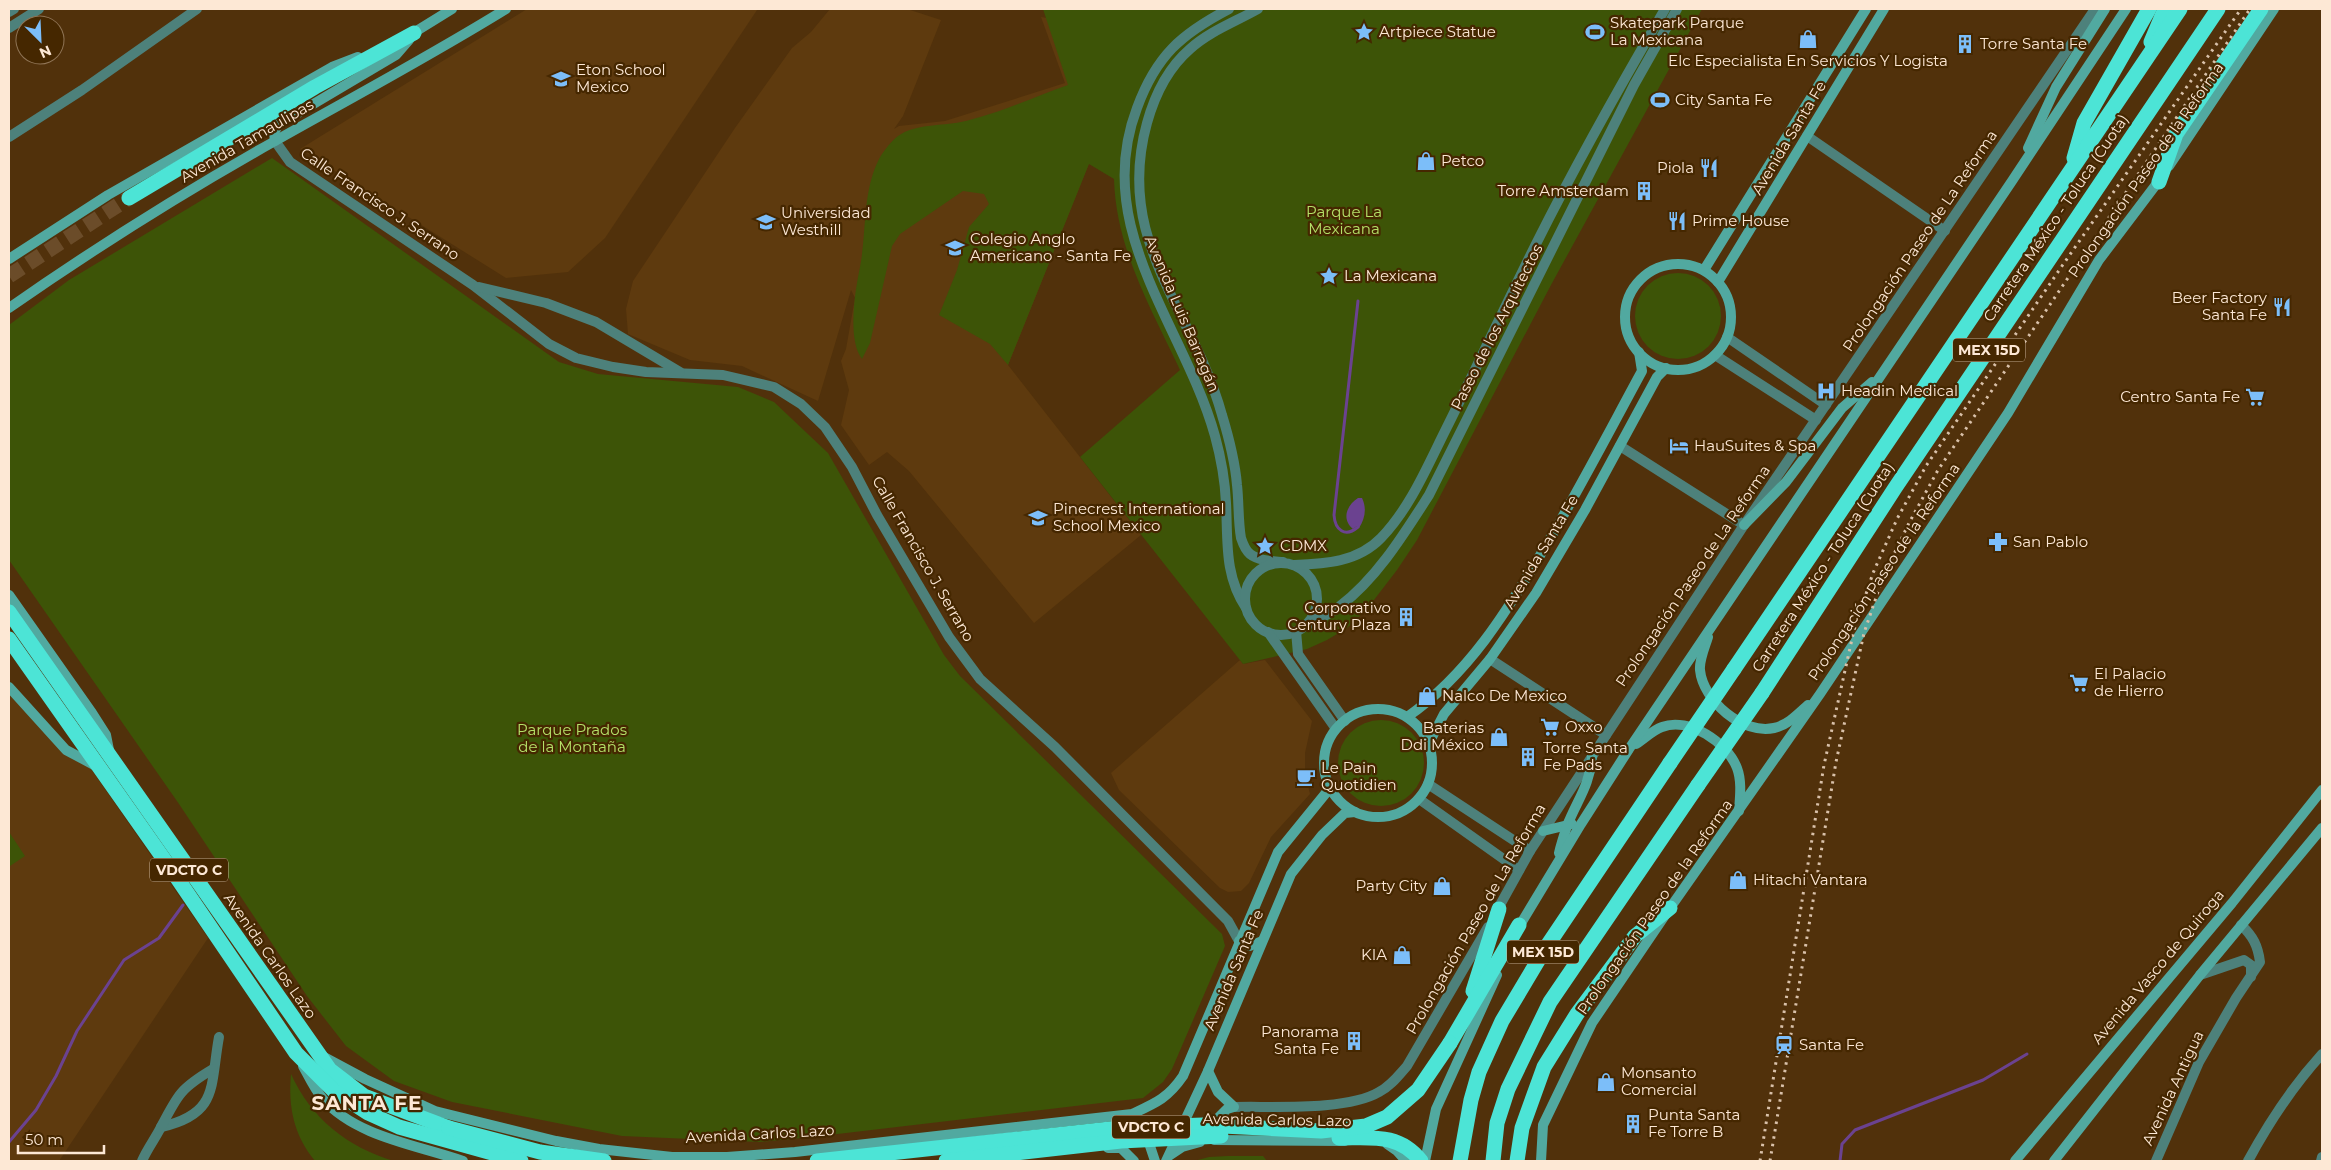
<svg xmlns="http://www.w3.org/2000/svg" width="2331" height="1170" font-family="Montserrat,sans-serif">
  <rect width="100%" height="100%" fill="#51310b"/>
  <!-- built -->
  <g fill="#5e3a0e">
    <polygon points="527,9 757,10 605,238 568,272 506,278 300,149"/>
    <polygon points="830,9 907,9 941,20 903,116 894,129 899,126 945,121 1065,83 1041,17 1070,22 1118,91 1008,365 1141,535 1034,623 909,471 887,452 869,465 841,425 849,390 841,361 846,349 855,298 851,290 818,401 742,366 690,360 628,334 626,309 633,281 735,128 792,48 811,32"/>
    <polygon points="1240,660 1243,664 1265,660 1312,721 1305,753 1305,774 1310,794 1271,837 1249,883 1241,891 1228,892 1220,888 1119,790 1111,773"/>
    <polygon points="9,685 77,759 82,756 208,938 59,1161 9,1161"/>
  </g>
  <!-- green -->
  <g fill="#3d5407">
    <path d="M1043,9H1702L1551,285L1417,540L1397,570L1367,609L1347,628L1327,640L1307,649L1243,664L1080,457L1180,370C1151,308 1116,249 1114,179L1089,164L1008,365L990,344L939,315L957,270L969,227L989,204L984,194L963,191L900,234L892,246L870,343L862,359C847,339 855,291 860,267C867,231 862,193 879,159C882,153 892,140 898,136C915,124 941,126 961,122C995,115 1034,97 1068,85Z"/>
    <polygon points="272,158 559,362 598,374 738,387 774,402 828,453 944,655 960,676 1222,934 1225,946 1172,1069 1163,1082 1143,1098 812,1137 759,1142 622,1136 452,1102 394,1081 346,1046 307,996 179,804 9,560 9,325 69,280"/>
    <circle cx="1678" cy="316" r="43"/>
    <circle cx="1381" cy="763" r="43"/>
    <polygon points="9,832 25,856 10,866 9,870"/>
    <path d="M291,1074C311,1118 347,1147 394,1161H315C294,1135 288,1108 291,1074Z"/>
    <polygon points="1228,1156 1263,1156 1267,1161 1194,1161 1209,1157"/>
  </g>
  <!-- water -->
  <path fill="#6b4290" d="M1358,498H1362C1367,508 1365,519 1359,528L1357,526L1353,529C1341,519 1347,505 1358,498Z"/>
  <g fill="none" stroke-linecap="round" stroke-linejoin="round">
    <!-- stream -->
    <g stroke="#6b4290" stroke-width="3">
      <path d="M1358,527C1345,538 1335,530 1334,515L1358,301"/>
      <polyline points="9,1142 36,1110 56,1076 77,1031 124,960 159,938 183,905"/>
      <polyline points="1840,1161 1842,1144 1855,1130 1983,1080 2027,1054"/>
    </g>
    <!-- highway-tunnel -->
    <polyline stroke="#6b4c29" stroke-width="15" stroke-dasharray="15 8" stroke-linecap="butt" points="9,276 129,198"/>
    <!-- street -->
    <g stroke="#4d817b" stroke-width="10">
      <path d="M1229,9C1181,34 1156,56 1137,108C1091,229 1184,325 1215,436C1221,458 1225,480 1226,503C1228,541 1224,575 1246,608"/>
      <path d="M1258,9C1235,22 1210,31 1190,49C1168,68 1155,94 1147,123C1114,242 1193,309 1222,415C1229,438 1235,461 1237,485C1239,502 1238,521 1241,538C1243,544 1245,550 1250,554C1259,561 1272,561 1283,562"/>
      <polyline points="9,12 14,9"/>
      <polyline points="9,28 39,9"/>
      <polyline points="1807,136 1945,231"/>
      <polyline points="9,137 82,90 197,9"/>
      <polyline points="275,141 290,162 473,285 549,344 576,358 613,367 646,372 723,375 774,387 801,404 825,427 852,467 877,515 949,637 980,679 1055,747 1228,921 1239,941"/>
      <polyline points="479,287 546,303 596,322 680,372"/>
      <polyline points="1727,337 1826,405"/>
      <polyline points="1715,355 1816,420"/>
      <polyline points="1620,446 1744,525"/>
      <circle cx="1281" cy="599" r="36"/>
      <path d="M1294,565C1325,564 1358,562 1381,538C1410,508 1427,467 1445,431C1476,369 1505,306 1536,244C1576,164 1620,86 1665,9"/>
      <path d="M1303,627C1316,621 1329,615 1340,606C1377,578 1404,534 1429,495L1634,85L1677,9"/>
      <polyline points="1296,631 1298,654 1345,721"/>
      <polyline points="1268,632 1336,729"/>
      <polyline points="1490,659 1606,735"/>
      <polyline points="1428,784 1530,851"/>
      <polyline points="1419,799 1519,870"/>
      <polyline points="1495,914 1530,851 1744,525 2095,9"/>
      <polyline points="2200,975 2244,960 2251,965 2251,977"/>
      <path d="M1234,1107C1273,1106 1347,1111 1379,1092C1391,1086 1399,1075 1407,1066L1488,927"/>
      <path d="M161,1127C219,1114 210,1086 219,1037"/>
      <path d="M142,1161C147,1149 155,1139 161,1127C178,1094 181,1088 213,1069"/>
      <path d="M2156,1161L2199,1062L2236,998L2260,962C2258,946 2253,936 2241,925"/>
      <path d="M2248,1161C2268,1124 2293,1086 2322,1054"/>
      <polyline points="2321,1161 2322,1157"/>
    </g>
    <!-- secondary -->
    <g stroke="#51a9a0" stroke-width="10">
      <polyline points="410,35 452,9"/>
      <polyline points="275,141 274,133 278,125 396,55 409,40"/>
      <polyline points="2028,148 2056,87 2105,9"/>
      <polyline points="2169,166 2274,9"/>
      <polyline points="9,259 108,195 332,67 358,57"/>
      <circle cx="1678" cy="317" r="53"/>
      <polyline points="1704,270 1866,9"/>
      <polyline points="1718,282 1884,9"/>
      <path d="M9,308C95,248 184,192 275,141C353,97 430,56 506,9"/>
      <polyline points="1744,525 1786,482 1842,408 1872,382"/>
      <polyline points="9,595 92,713 106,735 109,750"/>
      <path d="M1708,637C1705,647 1699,660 1700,670C1703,701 1743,735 1774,728C1788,725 1798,714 1808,705"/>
      <polyline points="9,687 66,750 96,766"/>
      <circle cx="1378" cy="763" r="54"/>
      <path d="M1407,717C1468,675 1508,610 1545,547C1579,490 1610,430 1642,371L1639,352"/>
      <polyline points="1429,743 1444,714 1490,659 1536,593 1585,510 1657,377 1666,368"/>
      <path d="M1636,744C1644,739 1653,730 1662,727C1689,717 1727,742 1737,768C1742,781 1740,797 1739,811"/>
      <polyline points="1543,831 1572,824"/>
      <path d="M1559,853C1561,844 1564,835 1567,826C1577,800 1590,786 1592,756"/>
      <polyline points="1517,930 1581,824 1629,749 2012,181 2126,9"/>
      <polyline points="1239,941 1250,946 1262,941"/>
      <path d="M322,1056L365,1079L435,1111L556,1141L599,1149L672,1157H727L795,1152L1132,1114C1156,1103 1168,1098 1183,1076L1278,852L1330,788"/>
      <path d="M303,1066C309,1077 315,1090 323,1099C356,1137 418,1145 463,1161"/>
      <polyline points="1208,1071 1218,1092 1234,1107 1227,1109 1217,1119 1219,1131"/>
      <polyline points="1144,1138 1149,1143 1155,1161"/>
      <polyline points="1214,1140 1345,1141"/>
      <polyline points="1387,1144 1397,1151 1406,1161"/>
      <polyline points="1108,1148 1121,1148 1134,1161"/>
      <polyline points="1170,1155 1182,1147 1200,1142"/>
      <polyline points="1166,1161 1208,1071 1291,874 1322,835 1345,813 1355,812"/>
      <polyline points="1425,1161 1436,1109 1497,975"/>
      <polyline points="1541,1161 1543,1125 1592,1023 1670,908 1820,694 2008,413 2099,260 2161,178"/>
      <polyline points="2015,1161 2232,903 2322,790"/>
      <polyline points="2054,1161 2200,975 2322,828"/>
    </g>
    <!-- highway -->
    <g stroke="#4ce4d6" stroke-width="15">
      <polyline points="2151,42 2165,9"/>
      <polyline points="2074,158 2084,123 2149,9"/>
      <polyline points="2159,182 2176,134 2261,9"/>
      <polyline points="129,198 315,87 414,33"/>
      <polyline points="9,612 330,1070 364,1096 449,1128"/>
      <polyline points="9,639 173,872 296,1053 334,1091 368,1113 399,1127 521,1161"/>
      <polyline points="1734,669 2180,9"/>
      <polyline points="1762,693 1895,488 2218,9"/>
      <polyline points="1473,991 1499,909"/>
      <polyline points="1450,1043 1519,925"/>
      <polyline points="1460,1161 1471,1100 1479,1072 1502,1021 1545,949 1670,763"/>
      <polyline points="1493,1161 1497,1123 1508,1089 1550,1002 1698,785"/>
      <polyline points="1517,1161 1522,1128 1544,1067 1577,1014 1635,936 1670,908"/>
    </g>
    <!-- rail -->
    <g stroke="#d9c1aa" stroke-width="3" stroke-dasharray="2.5 5" stroke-linecap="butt">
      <polyline points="1760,1161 1824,765 1854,630 1873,573 1897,519 1926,466 2062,266 2241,9"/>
      <polyline points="1770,1161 1836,762 1864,633 1883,577 1909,523 1938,470 2250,9"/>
    </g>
    <!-- highway-bridge -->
    <g stroke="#4ce4d6" stroke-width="15">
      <polyline points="1670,763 1734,669"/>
      <polyline points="1698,785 1762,693"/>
      <polyline points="449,1128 540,1152 604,1161"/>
      <path d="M1339,1138C1372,1138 1399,1133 1421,1161"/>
      <polyline points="817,1161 1119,1128 1203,1125 1321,1131 1366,1126 1387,1117 1418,1090 1450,1043"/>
      <polyline points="946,1161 1121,1141 1221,1136"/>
    </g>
  </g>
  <!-- icons -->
  <defs>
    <g id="sight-bare" transform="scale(1.5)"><path d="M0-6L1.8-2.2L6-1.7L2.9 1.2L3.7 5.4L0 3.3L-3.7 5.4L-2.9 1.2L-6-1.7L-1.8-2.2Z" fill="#7cbef9" stroke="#452700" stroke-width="2.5" paint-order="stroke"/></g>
    <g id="stadium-bare" transform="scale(1.5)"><path d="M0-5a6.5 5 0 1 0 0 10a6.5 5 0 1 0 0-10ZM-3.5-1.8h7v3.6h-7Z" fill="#7cbef9" stroke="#452700" stroke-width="2.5" paint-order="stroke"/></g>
    <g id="shop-bare" transform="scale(1.5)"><path d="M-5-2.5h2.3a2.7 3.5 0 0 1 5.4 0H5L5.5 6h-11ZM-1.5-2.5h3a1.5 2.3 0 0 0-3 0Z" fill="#7cbef9" stroke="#452700" stroke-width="2.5" paint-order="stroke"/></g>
    <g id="building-bare" transform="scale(1.5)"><path d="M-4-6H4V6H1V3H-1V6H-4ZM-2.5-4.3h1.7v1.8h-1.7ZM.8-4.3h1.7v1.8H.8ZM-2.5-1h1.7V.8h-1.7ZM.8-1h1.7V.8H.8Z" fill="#7cbef9" stroke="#452700" stroke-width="2.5" paint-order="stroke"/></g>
    <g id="school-bare" transform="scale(1.5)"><path d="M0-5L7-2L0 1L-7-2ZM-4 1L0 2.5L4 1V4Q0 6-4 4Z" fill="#7cbef9" stroke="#452700" stroke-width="2.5" paint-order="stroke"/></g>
    <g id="restaurant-bare" transform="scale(1.5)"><path d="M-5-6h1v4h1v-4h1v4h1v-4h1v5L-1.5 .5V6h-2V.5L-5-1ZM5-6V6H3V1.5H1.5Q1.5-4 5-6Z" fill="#7cbef9" stroke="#452700" stroke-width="2.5" paint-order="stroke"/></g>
    <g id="university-bare" transform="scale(1.5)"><path d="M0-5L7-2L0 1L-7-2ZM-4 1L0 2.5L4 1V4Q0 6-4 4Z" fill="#7cbef9" stroke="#452700" stroke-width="2.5" paint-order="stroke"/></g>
    <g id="hospital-bare" transform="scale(1.5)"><path d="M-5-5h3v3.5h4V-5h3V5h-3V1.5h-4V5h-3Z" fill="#7cbef9" stroke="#452700" stroke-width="2.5" paint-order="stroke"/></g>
    <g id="supermarket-bare" transform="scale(1.5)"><path d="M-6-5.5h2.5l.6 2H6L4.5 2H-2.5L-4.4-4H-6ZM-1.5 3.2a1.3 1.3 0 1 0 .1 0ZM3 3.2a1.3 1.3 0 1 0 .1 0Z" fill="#7cbef9" stroke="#452700" stroke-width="2.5" paint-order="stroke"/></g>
    <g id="hotel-bare" transform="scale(1.5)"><path d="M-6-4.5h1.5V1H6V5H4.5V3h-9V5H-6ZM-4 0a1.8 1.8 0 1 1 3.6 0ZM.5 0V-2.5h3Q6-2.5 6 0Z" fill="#7cbef9" stroke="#452700" stroke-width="2.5" paint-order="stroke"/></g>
    <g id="pharmacy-bare" transform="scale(1.5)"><path d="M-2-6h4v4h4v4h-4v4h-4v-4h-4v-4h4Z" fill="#7cbef9" stroke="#452700" stroke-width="2.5" paint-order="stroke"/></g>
    <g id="cafe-bare" transform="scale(1.5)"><path d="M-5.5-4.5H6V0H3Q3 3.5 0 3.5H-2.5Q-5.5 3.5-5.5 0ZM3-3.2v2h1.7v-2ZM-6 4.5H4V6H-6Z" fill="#7cbef9" stroke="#452700" stroke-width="2.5" paint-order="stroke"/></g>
    <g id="station-bare" transform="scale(1.5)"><path d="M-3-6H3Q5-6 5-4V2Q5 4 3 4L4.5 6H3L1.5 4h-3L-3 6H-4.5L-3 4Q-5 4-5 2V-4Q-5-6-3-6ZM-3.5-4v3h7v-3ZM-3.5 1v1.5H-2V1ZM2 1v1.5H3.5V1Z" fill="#7cbef9" stroke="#452700" stroke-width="2.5" paint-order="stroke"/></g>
  </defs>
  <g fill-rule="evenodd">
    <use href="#sight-bare" x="1364" y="32"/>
    <use href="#stadium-bare" x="1595" y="32"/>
    <use href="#shop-bare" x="1808" y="39"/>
    <use href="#building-bare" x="1965" y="44"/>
    <use href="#school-bare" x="561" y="79"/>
    <use href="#stadium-bare" x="1660" y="100"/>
    <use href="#shop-bare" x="1426" y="161"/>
    <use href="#restaurant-bare" x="1709" y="168"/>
    <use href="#building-bare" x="1644" y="191"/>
    <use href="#restaurant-bare" x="1677" y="221"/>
    <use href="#university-bare" x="766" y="222"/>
    <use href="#school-bare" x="955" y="248"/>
    <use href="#sight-bare" x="1329" y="276"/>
    <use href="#restaurant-bare" x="2282" y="307"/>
    <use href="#hospital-bare" x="1826" y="391"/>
    <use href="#supermarket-bare" x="2255" y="397"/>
    <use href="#hotel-bare" x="1679" y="446"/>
    <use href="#school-bare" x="1038" y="518"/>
    <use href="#pharmacy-bare" x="1998" y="542"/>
    <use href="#sight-bare" x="1265" y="546"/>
    <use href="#building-bare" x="1406" y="617"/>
    <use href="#supermarket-bare" x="2079" y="683"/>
    <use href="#shop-bare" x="1427" y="696"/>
    <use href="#supermarket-bare" x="1550" y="727"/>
    <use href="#shop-bare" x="1499" y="737"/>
    <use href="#building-bare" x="1528" y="757"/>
    <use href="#cafe-bare" x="1306" y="777"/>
    <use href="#shop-bare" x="1738" y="880"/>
    <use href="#shop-bare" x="1442" y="886"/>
    <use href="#shop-bare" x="1402" y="955"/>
    <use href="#building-bare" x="1354" y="1041"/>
    <use href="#station-bare" x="1784" y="1045"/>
    <use href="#shop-bare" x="1606" y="1082"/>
    <use href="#building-bare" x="1633" y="1124"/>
  </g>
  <g text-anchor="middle" stroke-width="4.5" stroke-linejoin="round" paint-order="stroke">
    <!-- shield labels -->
    <g fill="#452700" stroke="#c6ae95" stroke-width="1">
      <rect x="1953" y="338.5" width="72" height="23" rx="4"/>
      <rect x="150" y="858.5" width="78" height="23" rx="4"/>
      <rect x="1507" y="940.5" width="72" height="23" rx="4"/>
      <rect x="1112" y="1115.5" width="78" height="23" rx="4"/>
    </g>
    <g font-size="14" font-weight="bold" fill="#fde8d5">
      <text x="1989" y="355">MEX 15D</text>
      <text x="189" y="875">VDCTO C</text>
      <text x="1543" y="957">MEX 15D</text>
      <text x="1151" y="1132">VDCTO C</text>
    </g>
    <!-- poi labels -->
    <g font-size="15" fill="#fde8d5" stroke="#452700" text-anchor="start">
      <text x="1610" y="28">Skatepark Parque<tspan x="1610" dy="17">La Mexicana</tspan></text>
      <text x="1379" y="37">Artpiece Statue</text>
      <text x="1980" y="49">Torre Santa Fe</text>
      <text x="1808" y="66" text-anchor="middle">Elc Especialista En Servicios Y Logista</text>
      <text x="576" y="75">Eton School<tspan x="576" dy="17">Mexico</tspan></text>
      <text x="1675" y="105">City Santa Fe</text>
      <text x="1441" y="166">Petco</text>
      <text x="1694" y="173" text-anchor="end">Piola</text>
      <text x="1629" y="196" text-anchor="end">Torre Amsterdam</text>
      <text x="781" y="218">Universidad<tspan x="781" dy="17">Westhill</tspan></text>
      <text x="1692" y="226">Prime House</text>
      <text x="970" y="244">Colegio Anglo<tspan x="970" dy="17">Americano - Santa Fe</tspan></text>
      <text x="1344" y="281">La Mexicana</text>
      <text x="2267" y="303" text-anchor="end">Beer Factory<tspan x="2267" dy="17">Santa Fe</tspan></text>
      <text x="1841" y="396">Headin Medical</text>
      <text x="2240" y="402" text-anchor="end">Centro Santa Fe</text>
      <text x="1694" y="451">HauSuites &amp; Spa</text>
      <text x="1053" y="514">Pinecrest International<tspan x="1053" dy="17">School Mexico</tspan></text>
      <text x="2013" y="547">San Pablo</text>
      <text x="1280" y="551">CDMX</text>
      <text x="1391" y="613" text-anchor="end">Corporativo<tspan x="1391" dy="17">Century Plaza</tspan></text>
      <text x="2094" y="679">El Palacio<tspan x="2094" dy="17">de Hierro</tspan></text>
      <text x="1442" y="701">Nalco De Mexico</text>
      <text x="1565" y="732">Oxxo</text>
      <text x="1484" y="733" text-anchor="end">Baterias<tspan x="1484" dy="17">Ddi México</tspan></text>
      <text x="1543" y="753">Torre Santa<tspan x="1543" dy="17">Fe Pads</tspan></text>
      <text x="1321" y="773">Le Pain<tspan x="1321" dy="17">Quotidien</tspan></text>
      <text x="1753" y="885">Hitachi Vantara</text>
      <text x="1427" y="891" text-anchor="end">Party City</text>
      <text x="1387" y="960" text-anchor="end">KIA</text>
      <text x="1339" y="1037" text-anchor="end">Panorama<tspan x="1339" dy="17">Santa Fe</tspan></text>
      <text x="1799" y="1050">Santa Fe</text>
      <text x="1621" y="1078">Monsanto<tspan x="1621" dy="17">Comercial</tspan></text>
      <text x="1648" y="1120">Punta Santa<tspan x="1648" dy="17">Fe Torre B</tspan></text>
    </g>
    <!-- street labels -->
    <g font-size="15" fill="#fde8d5" stroke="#452700">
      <text transform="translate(1789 138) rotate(-59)" y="5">Avenida Santa Fe</text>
      <text transform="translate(247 141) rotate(-30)" y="5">Avenida Tamaulipas</text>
      <text transform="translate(2146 170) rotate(-55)" y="5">Prolongación Paseo de la Reforma</text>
      <text transform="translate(380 204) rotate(34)" y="5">Calle Francisco J. Serrano</text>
      <text transform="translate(2056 218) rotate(-56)" y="5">Carretera México - Toluca (Cuota)</text>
      <text transform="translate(1920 241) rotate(-56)" y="5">Prolongación Paseo de La Reforma</text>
      <text transform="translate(1182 314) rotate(67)" y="5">Avenida Luis Barragán</text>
      <text transform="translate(1497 327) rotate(-63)" y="5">Paseo de los Arquitectos</text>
      <text transform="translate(1541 552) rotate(-59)" y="5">Avenida Santa Fe</text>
      <text transform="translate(923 559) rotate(60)" y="5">Calle Francisco J. Serrano</text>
      <text transform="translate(1823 567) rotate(-57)" y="5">Carretera México - Toluca (Cuota)</text>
      <text transform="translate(1884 572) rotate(-56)" y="5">Prolongación Paseo de la Reforma</text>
      <text transform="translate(1693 576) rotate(-56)" y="5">Prolongación Paseo de La Reforma</text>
      <text transform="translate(1655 907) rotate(-55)" y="5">Prolongación Paseo de la Reforma</text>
      <text transform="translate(1476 919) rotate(-60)" y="5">Prolongación Paseo de La Reforma</text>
      <text transform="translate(270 956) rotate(55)" y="5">Avenida Carlos Lazo</text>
      <text transform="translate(2158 967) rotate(-50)" y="5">Avenida Vasco de Quiroga</text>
      <text transform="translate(1234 970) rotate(-67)" y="5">Avenida Santa Fe</text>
      <text transform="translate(2173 1088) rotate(-65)" y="5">Avenida Antigua</text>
      <text transform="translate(1277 1120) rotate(1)" y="5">Avenida Carlos Lazo</text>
      <text transform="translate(760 1134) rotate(-3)" y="5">Avenida Carlos Lazo</text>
    </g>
    <!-- park labels -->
    <g font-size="15" fill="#b4e168" stroke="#452700">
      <text x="1344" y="217">Parque La<tspan x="1344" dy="17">Mexicana</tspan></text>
      <text x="572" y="735">Parque Prados<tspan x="572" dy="17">de la Montaña</tspan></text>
    </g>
    <!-- district labels -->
    <g font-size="20" font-weight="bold" letter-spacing="1" fill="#fde8d5" stroke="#452700">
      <text x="367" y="1110">SANTA FE</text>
    </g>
  </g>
  <!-- border -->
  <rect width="2331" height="1170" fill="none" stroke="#fde8d5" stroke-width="20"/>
  <!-- north arrow -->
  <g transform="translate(40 40) rotate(156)"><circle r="24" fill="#452700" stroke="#8f7455"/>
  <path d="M0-4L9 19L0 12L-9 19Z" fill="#7cbef9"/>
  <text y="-8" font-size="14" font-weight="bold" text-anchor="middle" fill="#fde8d5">N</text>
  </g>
  <!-- scale -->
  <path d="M18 1145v8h86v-8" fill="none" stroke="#fde8d5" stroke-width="2.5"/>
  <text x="25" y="1145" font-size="15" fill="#fde8d5" stroke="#452700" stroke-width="4" paint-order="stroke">50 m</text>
</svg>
